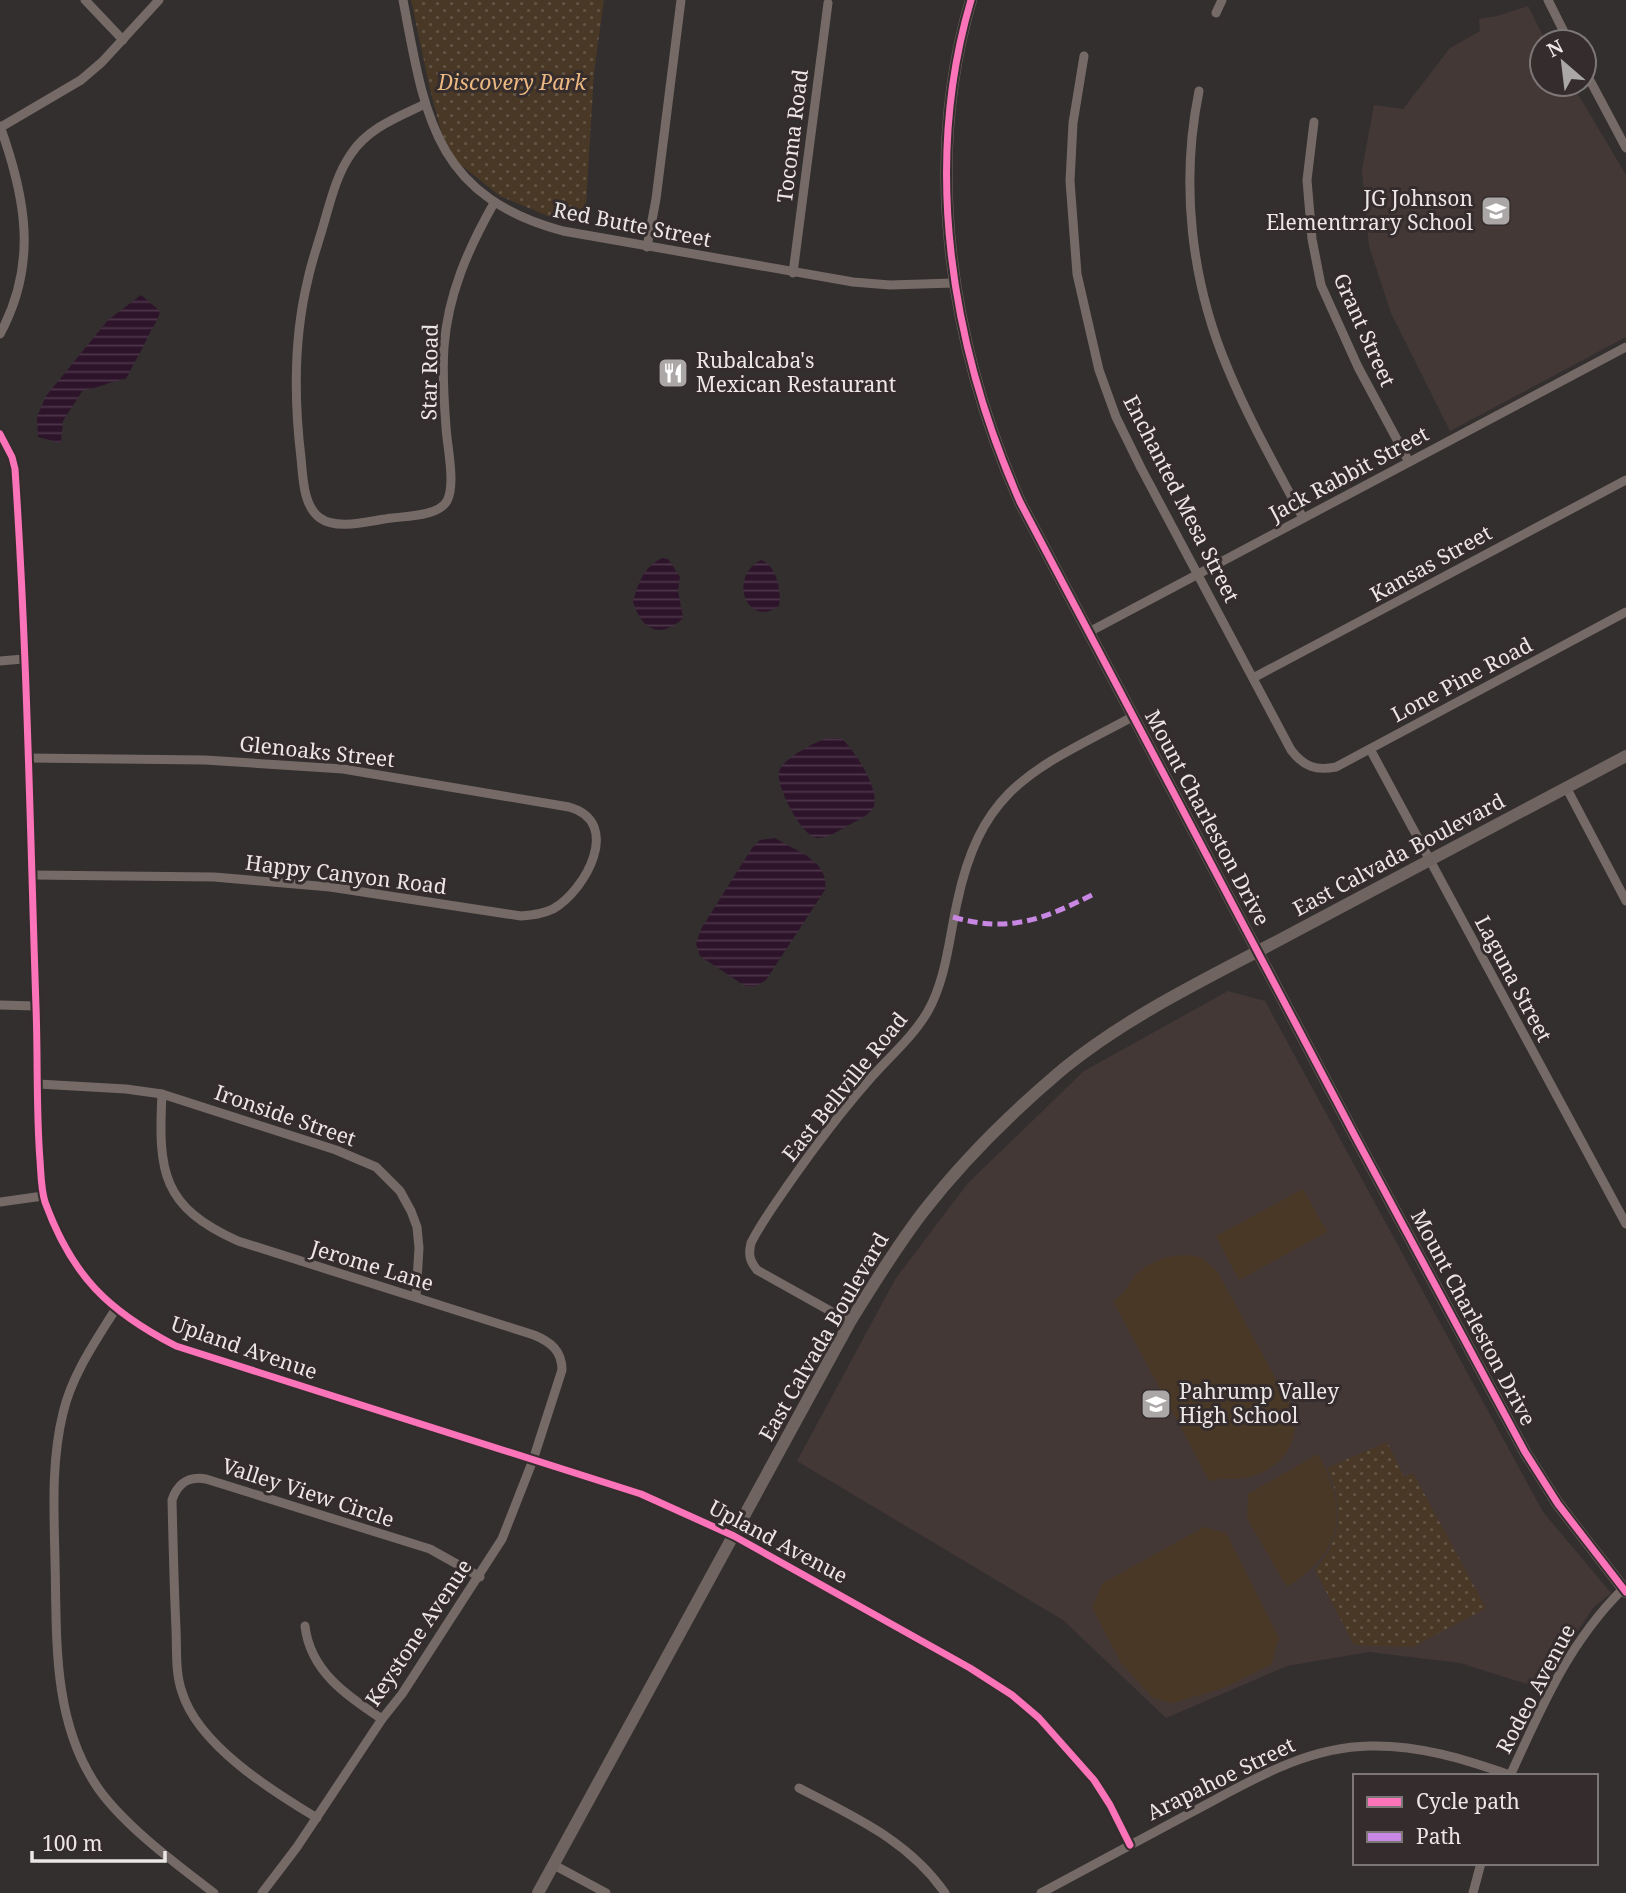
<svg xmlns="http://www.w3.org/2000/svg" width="1626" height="1893" font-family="'Noto Serif',serif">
  <defs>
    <pattern id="park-dots" width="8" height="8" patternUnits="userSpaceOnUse" patternTransform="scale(1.75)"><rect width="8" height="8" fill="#493825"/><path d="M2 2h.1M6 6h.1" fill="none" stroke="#635545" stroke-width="1.8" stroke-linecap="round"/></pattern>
    <pattern id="water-rules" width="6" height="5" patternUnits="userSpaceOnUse" patternTransform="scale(1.75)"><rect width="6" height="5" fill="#2e142a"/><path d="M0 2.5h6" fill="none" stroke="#4c3649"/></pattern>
  </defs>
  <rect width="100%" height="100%" fill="#332f2f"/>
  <!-- built -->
  <g fill="#443837">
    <polygon points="1528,6 1546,42 1542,42 1542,84 1572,84 1626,175 1626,337 1450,431 1391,313 1369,246 1362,170 1374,105 1403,109 1450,48 1480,31 1479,19 1497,16"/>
    <polygon points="1228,991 1265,1001 1543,1512 1611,1593 1593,1608 1540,1688 1460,1663 1369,1652 1287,1666 1166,1718 1063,1620 797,1461 896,1278 968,1183 1084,1071"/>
  </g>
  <!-- grass -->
  <g fill="#493825">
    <polygon points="1303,1189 1327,1232 1239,1280 1216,1236"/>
    <path d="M1188,1255L1202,1258L1217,1271L1293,1410C1302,1446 1277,1473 1242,1478C1229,1481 1223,1475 1210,1482L1113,1301C1123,1296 1125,1289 1132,1280C1146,1262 1166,1255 1188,1255Z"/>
    <path d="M1318,1454C1349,1512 1344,1550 1287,1587L1247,1518L1248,1494Z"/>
    <polygon points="1204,1527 1226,1533 1280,1640 1277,1642 1272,1664 1226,1687 1173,1703 1153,1698 1121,1663 1092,1607 1103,1583"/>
  </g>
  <!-- park -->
  <g fill="url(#park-dots)">
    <polygon points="411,0 604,0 594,72 585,222 555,219 500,196 447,154 430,89"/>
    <path d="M1387,1442L1404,1477L1413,1473L1486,1608L1413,1647L1354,1645L1315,1570C1343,1536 1344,1508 1327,1468Z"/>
  </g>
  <!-- water -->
  <g fill="url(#water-rules)">
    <path d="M141,295L160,311C158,322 152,327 148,337C141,352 133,364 126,379C111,381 97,389 83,390L63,421L61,443L38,437L37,417L46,396L108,320Z"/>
    <path d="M662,558L668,559L680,577L678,591L683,618C660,640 642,630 633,602C638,583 644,567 662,558Z"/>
    <path d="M761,560C776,565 782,592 779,606C747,629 727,577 761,560Z"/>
    <path d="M841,738C854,749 882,792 873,808C867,817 856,821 847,826C838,831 828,838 817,838C802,837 776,787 779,772C781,760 813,743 825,739C830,738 836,738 841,738Z"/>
    <path d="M775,838C796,851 830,861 825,890L766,980L756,986H745L700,956L696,944L701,929L752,848L760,840Z"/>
  </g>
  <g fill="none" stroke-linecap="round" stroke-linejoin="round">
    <!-- street -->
    <g stroke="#766a66" stroke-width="9">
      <polyline points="85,0 123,40"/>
      <path d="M403,0C425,116 434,196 563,231L853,282L890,285L954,283"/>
      <polyline points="1548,0 1569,42"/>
      <polyline points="1216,13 1222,0"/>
      <path d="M1084,56L1073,123L1070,181L1077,274L1099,370L1116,417L1141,468L1291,750C1304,767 1316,771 1336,767L1626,612"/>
      <polyline points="1584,69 1626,148"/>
      <path d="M1199,91C1180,184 1191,282 1228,369C1249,420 1277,469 1303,518"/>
      <path d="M425,104C398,117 368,128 351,154C337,174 331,199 324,223C319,241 312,260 308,279C294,336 294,400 301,458C303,477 303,506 320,518C338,531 372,520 392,518C408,516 438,516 447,501C456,484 447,446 446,427C444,401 442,373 444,347C448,294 468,249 494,203"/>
      <polyline points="1314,122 1307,180 1312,239 1321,285 1358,367 1409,462"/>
      <path d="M0,126C26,198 38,264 0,334"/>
      <polyline points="1,127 81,80 102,62 159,0"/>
      <polyline points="647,247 656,199 681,0"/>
      <polyline points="793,273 828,3"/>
      <path d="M0,434L12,457L15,469C27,648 30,828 36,1007C38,1058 36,1110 40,1160C41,1174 41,1189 45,1202C72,1276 108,1311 176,1346L641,1494L734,1536L970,1668L1012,1695L1039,1718L1094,1780L1110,1805L1130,1845"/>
      <polyline points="1089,632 1626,347"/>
      <polyline points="0,661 23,659"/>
      <polyline points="1253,678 1626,480"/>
      <polyline points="1370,749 1626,1224"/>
      <path d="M28,758L205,760L343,769L569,807C623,822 586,890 553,909C543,914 532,915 521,916L330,887L214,877L32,875"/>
      <polyline points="1566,787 1626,901"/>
      <polyline points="0,1005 36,1006"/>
      <polyline points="38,1084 126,1089 162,1094 336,1150 376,1167 400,1191 411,1211 417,1227 419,1248 416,1297"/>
      <path d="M162,1094C158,1172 162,1207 238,1241L534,1335C551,1342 562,1351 562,1370L533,1460L502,1539L402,1694L382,1719L297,1847L262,1893"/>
      <polyline points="0,1202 43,1196"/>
      <path d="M115,1310C95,1342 72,1375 63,1413C51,1462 54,1511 55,1561C57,1636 52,1716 94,1782C118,1821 177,1865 214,1893"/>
      <path d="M850,1322L757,1270C750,1261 748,1255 751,1243C761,1223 775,1204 788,1185C813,1149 840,1113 869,1080C889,1057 913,1037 928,1011C946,979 949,939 957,903C982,784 1036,769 1134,716"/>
      <path d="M305,1626C310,1671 347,1696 382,1719"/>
      <path d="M1510,1776C1541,1708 1569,1642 1623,1589"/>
      <path d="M799,1788C854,1817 908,1840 945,1893"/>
      <path d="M317,1818C272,1791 198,1745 182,1692C175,1672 177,1650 176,1629C174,1586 173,1543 172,1500C178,1483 188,1476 206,1479L430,1549L480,1577"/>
      <polyline points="554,1865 606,1893"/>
      <path d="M1041,1893C1091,1866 1142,1839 1192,1812C1249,1782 1304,1747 1370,1746C1420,1745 1464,1759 1510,1775"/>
      <polyline points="1473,1893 1481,1863"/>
    </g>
    <!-- secondary -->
    <g stroke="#6f645f" stroke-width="12">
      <path d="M971,0C922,166 951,346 1020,502L1356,1138L1525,1452L1558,1504L1626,1592"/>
      <path d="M538,1893L850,1322C873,1285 896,1247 923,1212C964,1159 1012,1112 1063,1069C1129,1015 1210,977 1285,937C1399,877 1513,817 1626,756"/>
    </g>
    <!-- quiet -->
    <path stroke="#c787e3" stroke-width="5" stroke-dasharray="10 5" stroke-linecap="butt" d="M953,917C1010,934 1046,918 1096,893"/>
    <!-- cycleway casing -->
    <g stroke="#352d2d" stroke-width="11">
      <g id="cycleway">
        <path d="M971,0C922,166 951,346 1020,502L1356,1138L1525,1452L1558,1504L1626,1592"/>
        <path d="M0,434L12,457L15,469C27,648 30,828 36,1007C38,1058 36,1110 40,1160C41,1174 41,1189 45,1202C72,1276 108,1311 176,1346L641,1494L734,1536L970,1668L1012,1695L1039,1718L1094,1780L1110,1805L1130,1845"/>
      </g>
    </g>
    <!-- cycleway -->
    <use href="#cycleway" stroke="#fb73b8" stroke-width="7"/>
  </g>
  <!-- icons -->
  <defs>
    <g id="school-square" transform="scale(1.575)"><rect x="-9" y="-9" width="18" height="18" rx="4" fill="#aba7a7" stroke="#352d2d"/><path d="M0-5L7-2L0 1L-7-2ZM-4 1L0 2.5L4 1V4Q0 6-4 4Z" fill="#fff"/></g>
    <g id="restaurant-square" transform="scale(1.575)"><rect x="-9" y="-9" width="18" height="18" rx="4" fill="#aba7a7" stroke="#352d2d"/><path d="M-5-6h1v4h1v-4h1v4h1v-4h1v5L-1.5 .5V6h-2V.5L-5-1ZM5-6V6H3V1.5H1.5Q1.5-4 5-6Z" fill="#fff"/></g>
  </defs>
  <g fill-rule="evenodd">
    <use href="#school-square" x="1496" y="211"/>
    <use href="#restaurant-square" x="673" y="373"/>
    <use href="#school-square" x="1156" y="1404"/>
  </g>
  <g text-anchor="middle" stroke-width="6" stroke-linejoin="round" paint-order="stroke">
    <!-- park labels -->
    <g font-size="21" font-style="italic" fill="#ebb882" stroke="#352d2d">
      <text x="512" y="90">Discovery Park</text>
    </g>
    <!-- street labels -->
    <g font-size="21" fill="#ece7e7" stroke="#352d2d">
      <text transform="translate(793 136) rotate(-83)" y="7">Tocoma Road</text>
      <text transform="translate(632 225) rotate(11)" y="7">Red Butte Street</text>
      <text transform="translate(1364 330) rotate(66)" y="7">Grant Street</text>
      <text transform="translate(430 372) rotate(-89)" y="7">Star Road</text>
      <text transform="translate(1349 474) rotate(-28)" y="7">Jack Rabbit Street</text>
      <text transform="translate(1181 499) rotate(63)" y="7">Enchanted Mesa Street</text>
      <text transform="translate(1431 564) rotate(-29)" y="7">Kansas Street</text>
      <text transform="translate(1462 680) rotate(-28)" y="7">Lone Pine Road</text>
      <text transform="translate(317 752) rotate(6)" y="7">Glenoaks Street</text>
      <text transform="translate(1207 818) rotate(62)" y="7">Mount Charleston Drive</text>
      <text transform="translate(1399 855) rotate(-28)" y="7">East Calvada Boulevard</text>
      <text transform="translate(346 875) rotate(7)" y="7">Happy Canyon Road</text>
      <text transform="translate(1513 979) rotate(62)" y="7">Laguna Street</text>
      <text transform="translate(845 1087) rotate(-51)" y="7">East Bellville Road</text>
      <text transform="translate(285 1116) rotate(19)" y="7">Ironside Street</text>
      <text transform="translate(372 1266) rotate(17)" y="7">Jerome Lane</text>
      <text transform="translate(1473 1318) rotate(62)" y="7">Mount Charleston Drive</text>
      <text transform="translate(824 1337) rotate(-60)" y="7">East Calvada Boulevard</text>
      <text transform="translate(244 1348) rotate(19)" y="7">Upland Avenue</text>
      <text transform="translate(308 1493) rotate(18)" y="7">Valley View Circle</text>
      <text transform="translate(778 1542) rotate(28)" y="7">Upland Avenue</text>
      <text transform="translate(419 1633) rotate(-56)" y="7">Keystone Avenue</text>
      <text transform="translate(1536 1689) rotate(-62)" y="7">Rodeo Avenue</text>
      <text transform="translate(1221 1779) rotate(-26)" y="7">Arapahoe Street</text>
    </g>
    <!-- poi labels -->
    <g font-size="21" fill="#ece7e7" stroke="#352d2d" text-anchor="start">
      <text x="1473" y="206" text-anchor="end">JG Johnson<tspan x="1473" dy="24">Elementrrary School</tspan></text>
      <text x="696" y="368">Rubalcaba's<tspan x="696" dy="24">Mexican Restaurant</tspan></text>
      <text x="1179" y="1399">Pahrump Valley<tspan x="1179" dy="24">High School</tspan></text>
    </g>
  </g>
  <!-- legend -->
  <rect x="1353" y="1774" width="245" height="91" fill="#352d2d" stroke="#7e7777" stroke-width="2"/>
  <rect x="1367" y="1797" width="35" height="10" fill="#fb73b8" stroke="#7e7777" stroke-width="2"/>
  <text x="1416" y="1809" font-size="21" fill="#ece7e7">Cycle path</text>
  <rect x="1367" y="1832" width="35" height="10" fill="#c787e3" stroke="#7e7777" stroke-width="2"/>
  <text x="1416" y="1844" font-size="21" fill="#ece7e7">Path</text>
  <!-- north arrow -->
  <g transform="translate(1563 63) rotate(332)"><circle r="33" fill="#352d2d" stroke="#7e7777" stroke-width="2"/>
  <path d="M0-5L12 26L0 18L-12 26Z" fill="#aba7a7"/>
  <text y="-10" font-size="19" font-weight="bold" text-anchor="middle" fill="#ece7e7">N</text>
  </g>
  <!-- scale -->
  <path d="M32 1851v10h133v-10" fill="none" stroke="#ece7e7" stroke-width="3.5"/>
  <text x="42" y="1851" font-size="21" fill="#ece7e7" stroke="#352d2d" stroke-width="5" paint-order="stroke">100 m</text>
</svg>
